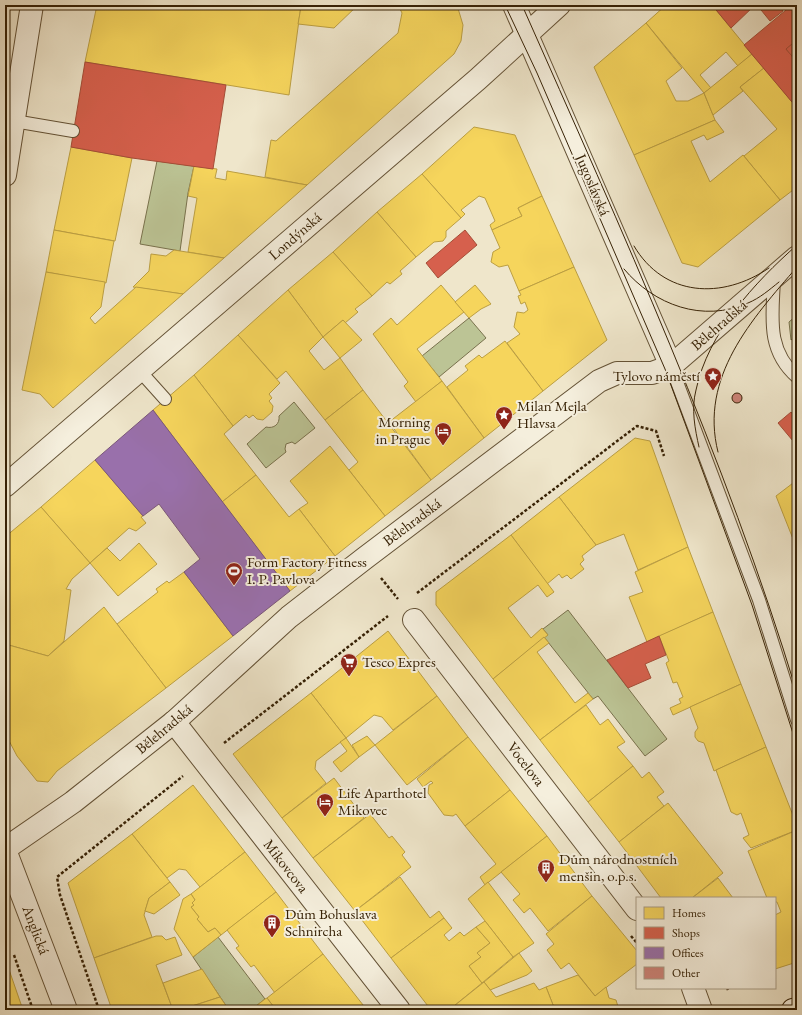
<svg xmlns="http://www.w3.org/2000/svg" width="802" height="1015" font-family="'EB Garamond',serif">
  <rect width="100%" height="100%" fill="#efe6cb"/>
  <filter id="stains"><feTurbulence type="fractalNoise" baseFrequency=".005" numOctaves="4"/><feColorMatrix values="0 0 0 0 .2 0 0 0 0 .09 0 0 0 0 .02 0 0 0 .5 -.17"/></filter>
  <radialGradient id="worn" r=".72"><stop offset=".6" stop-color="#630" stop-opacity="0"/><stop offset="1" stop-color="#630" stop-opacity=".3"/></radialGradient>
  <!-- green -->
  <g fill="#bcc495" stroke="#79724d">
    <polygon points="157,161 194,166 188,193 180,251 140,244"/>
    <polygon points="797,315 797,335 791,340 789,322"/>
    <polygon points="469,318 486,338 439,377 422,356"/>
    <path d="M294,402L315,428L295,444L292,442L286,444L285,449L286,452L266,468L247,444L266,427C274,429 280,424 279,416Z"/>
    <polygon points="568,610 667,739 645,756 598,696 593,699 544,637 548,635 543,629"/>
    <polygon points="218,937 265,999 251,1010 229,1010 193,957"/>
  </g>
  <!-- homes -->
  <g fill="#f6d55c" stroke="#bc9f42">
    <polygon points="97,5 301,5 289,95 85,62"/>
    <polygon points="304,5 358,5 334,28 298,24 301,7"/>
    <polygon points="398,5 457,5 463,25 461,41 454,54 307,185 265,177 271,140 276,141 398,33 402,13"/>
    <polygon points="666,5 712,5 752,54 738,66 726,52 700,75 711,88 704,93 646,23"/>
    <polygon points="646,23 682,68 666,81 676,101 688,101 704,93 715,120 634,155 594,67"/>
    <polygon points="752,54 764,68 740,87 743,91 713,115 704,93"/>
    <polygon points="764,68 797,108 797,187 780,200 744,156 777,129 740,87"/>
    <polygon points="715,120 724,132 707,140 704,135 691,141 710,182 743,155 780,200 698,267 682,263 634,155"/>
    <polygon points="474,127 515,135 542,196 518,208 522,216 492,230 490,225 495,221 485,198 479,196 461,210 465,214 461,218 422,174"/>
    <polygon points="71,147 132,158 115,241 54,230"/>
    <polygon points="194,166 217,169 215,178 226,180 227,171 307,185 224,258 188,252 197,198 188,196"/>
    <polygon points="422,174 461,218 446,231 446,237 443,241 434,242 416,257 377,212"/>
    <polygon points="542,196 574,267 519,291 508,265 499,267 491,262 493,252 500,248 492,230 522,216 518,208"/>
    <polygon points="377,212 416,257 400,271 402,274 390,284 387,282 372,296 333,252"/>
    <polygon points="54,230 114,241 106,283 46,272"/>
    <polygon points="174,250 224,258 183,294 133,287 149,271 151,254 166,256"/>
    <polygon points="333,252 372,296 355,309 358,312 345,323 343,320 323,337 288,290"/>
    <polygon points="574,267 607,340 543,391 507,343 520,334 514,327 517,312 524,313 528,310 525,302 521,304 518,296 521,295 519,291"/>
    <polygon points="46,272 105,282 101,307 90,318 95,324 136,287 183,294 53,408 40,394 22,390"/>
    <polygon points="441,285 464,312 417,349 442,381 416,402 404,386 408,382 373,334 391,318 397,325"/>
    <polygon points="475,285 491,304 481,309 469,318 455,302"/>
    <polygon points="288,290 323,337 309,351 324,370 340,358 363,390 325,420 286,371 277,379 238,335"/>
    <polygon points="343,320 362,340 340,358 323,337"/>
    <polygon points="238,335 280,383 269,394 272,398 269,401 273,406 272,412 263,420 257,419 253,415 249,418 246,415 233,426 194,375"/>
    <polygon points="505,341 543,391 484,438 447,387 468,370 465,366 479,355 482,358"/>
    <polygon points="194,375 233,426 224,434 256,475 222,502 153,410"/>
    <polygon points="442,381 484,438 431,480 389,422"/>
    <polygon points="363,390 431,480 385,516 349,470 358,462 325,420"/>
    <polygon points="635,438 650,441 688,547 638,570 624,534 596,545 559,497"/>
    <polygon points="330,446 385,516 335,556 299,509 308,503 290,481"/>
    <polygon points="95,460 143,516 141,517 146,523 136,531 129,528 90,563 41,507"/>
    <polygon points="256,475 289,517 299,509 335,556 290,591 222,502"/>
    <polygon points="797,480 797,549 776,496"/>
    <polygon points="559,497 596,545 582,556 584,560 580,564 584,569 571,579 567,575 562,578 559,574 547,584 511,535"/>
    <polygon points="41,507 90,563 72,579 66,589 71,590 64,641 48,656 5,644 5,537"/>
    <polygon points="511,535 554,592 547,597 538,585 508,608 531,638 542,628 548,635 493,679 436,605 436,592"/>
    <polygon points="139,543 157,564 118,596 90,563 107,548 120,561"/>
    <polygon points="688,547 713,612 647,642 629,597 643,592 635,572"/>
    <polygon points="184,572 233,636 166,688 117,624 158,592 156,589 167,581 169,583"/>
    <polygon points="104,607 166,688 57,771 48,782 37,781 17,756 5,733 5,644 48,656"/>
    <polygon points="713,612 741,684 673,715 670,708 681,703 679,699 683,697 677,682 673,683 666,663 669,661 659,636"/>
    <polygon points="388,631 437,696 393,730 382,717 374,715 346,738 311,693"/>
    <polygon points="544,637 549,643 537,652 575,703 588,693 593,699 540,740 493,679"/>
    <polygon points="741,684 766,747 714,771 704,743 698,741 695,737 695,732 698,728 690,707"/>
    <polygon points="311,693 346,738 316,761 315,769 326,783 282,818 233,754"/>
    <polygon points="437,696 468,737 407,785 375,745"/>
    <polygon points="586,705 600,725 608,719 625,742 617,747 633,766 588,802 540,740"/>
    <polygon points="367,736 375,745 359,757 352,745"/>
    <polygon points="468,737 510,790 465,826 456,814 453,816 444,815 428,793 429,785 433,783 431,781 423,787 417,779"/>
    <polygon points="346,738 359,757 341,772 333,762 347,751 340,742"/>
    <polygon points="766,747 796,823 797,830 751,848 743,838 749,835 741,813 737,815 731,812 716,770"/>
    <polygon points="633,766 642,778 649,772 664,792 657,797 664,806 619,842 588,802"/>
    <polygon points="334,778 364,818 313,858 282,818"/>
    <polygon points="193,785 245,852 200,887 186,870 179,869 167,878 132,834"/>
    <polygon points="510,790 547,836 485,885 480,877 496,864 465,826"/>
    <polygon points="668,803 723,873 692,898 661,898 619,842"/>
    <polygon points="370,814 389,838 392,836 405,852 402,855 411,867 355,911 313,858"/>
    <polygon points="797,830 797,962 775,969 775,915 781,912 777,902 775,902 775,898 767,898 748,851"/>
    <polygon points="132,834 170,882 149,898 144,915 152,937 94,958 68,883"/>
    <polygon points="547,836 592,896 548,931 530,908 524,913 513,900 520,894 501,872"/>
    <polygon points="245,852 276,892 221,935 215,928 208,932 197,919 199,917 191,907 194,905 192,903 195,900 191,894"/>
    <polygon points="400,877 430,918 439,911 444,918 391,958 355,911"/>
    <polygon points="718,878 733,898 692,898"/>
    <polygon points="170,882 180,895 154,914 145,911 149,898"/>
    <polygon points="488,882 534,943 513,957 468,899"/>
    <polygon points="276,892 323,954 275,993 254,965 251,967 236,948 239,946 227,930"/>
    <polygon points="191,894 195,900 192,903 194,905 191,907 199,917 197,919 208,932 215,928 221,935 193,957 174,929 183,899"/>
    <polygon points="592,896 637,951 637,964 595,996 569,963 561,969 547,950 554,944 546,934"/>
    <polygon points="444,918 452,928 444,935 449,941 460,932 464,936 476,927 490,943 477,953 481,957 469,966 482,983 449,1010 431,1010 391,958"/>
    <polygon points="485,921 513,957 482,983 469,966 481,957 477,953 490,943 476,927"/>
    <polygon points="156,936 162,936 166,940 175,937 182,955 156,965 173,1010 112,1010 94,958"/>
    <polygon points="519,953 532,971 527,975 490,990 484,982"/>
    <polygon points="323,954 367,1010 276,1010 267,998"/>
    <polygon points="5,958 23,1010 5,1010"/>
    <polygon points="202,969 220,997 180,1010 173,1010 163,983"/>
    <polygon points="578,975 595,996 606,987 609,998 616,1000 619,1010 555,1010 546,987"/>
    <polygon points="484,982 496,997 534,983 539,990 546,987 555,1010 449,1010"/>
    <polygon points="220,997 229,1010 180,1010"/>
    <polygon points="267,998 276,1010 251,1010 265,999"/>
  </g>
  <!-- shops -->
  <g fill="#d6604d" stroke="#a64d37">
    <polygon points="712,5 755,5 731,28"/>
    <polygon points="757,5 778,5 783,11 770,21"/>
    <polygon points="792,5 797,5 797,40 786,49 797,62 797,108 744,45"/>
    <polygon points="797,40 797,62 786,49"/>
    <polygon points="85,62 226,85 213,169 132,158 71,147"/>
    <polygon points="465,230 477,245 438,278 426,263"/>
    <polygon points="791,412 797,419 797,437 793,441 778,423"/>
    <polygon points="659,636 666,655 645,664 651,678 628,688 607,660"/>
  </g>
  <!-- offices -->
  <polygon fill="#9970ab" stroke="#7b5879" points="153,410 290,591 233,636 184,572 200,559 159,504 143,516 95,460"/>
  <!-- building -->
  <circle fill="#cd8378" stroke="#362105" cx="737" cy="398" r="5"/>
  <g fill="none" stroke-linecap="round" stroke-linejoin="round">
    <!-- service casing -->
    <g stroke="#645236" stroke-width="14">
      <g id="service">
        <polyline points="14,121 73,131"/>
        <path d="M774,277C773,314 765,349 797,377"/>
        <polyline points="671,366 759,600 797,720"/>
        <polyline points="139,370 165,399"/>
      </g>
    </g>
    <!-- minor casing -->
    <g stroke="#645236" stroke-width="24">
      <g id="minor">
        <polyline points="514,5 671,366"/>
        <polyline points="5,486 478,79 559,5"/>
        <polyline points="414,620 637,909"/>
        <polyline points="174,722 399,1010"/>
        <polyline points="693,988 701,1010"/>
      </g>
    </g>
    <!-- tertiary casing -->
    <g stroke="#645236" stroke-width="24">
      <g id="tertiary">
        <polyline points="5,175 32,5"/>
        <polyline points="5,849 73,802 174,722 289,617 365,558 599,381 617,373 652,373 671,366 797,257"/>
        <polyline points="5,850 66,1010"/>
      </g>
    </g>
    <!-- secondary casing -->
    <g stroke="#362105" stroke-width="24">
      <polyline id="secondary" points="793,1010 797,1009"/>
    </g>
    <!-- path -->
    <g stroke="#362105" stroke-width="2.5" stroke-dasharray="3 2" stroke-linecap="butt">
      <polyline points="381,578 398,599"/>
      <polyline points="417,593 637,426 656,431 664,456"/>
      <polyline points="224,743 388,616"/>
      <polyline points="796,823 797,823"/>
      <polyline points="631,936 637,943"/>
      <polyline points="14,955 33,1010"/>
      <polyline points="727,988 728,990"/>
      <polyline points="99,1010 60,895 57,877 183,776"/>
    </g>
    <!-- service -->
    <use href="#service" stroke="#f5efdd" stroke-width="12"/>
    <!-- minor -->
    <use href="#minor" stroke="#f5efdd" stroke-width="22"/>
    <!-- tertiary -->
    <use href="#tertiary" stroke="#f5efdd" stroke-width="22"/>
    <!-- secondary -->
    <use href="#secondary" stroke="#f5efdd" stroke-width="22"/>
    <!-- tram -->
    <g stroke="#362105" stroke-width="1">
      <polyline points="505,5 537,73 665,369 752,605 797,746"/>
      <path d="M522,5C622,231 725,456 797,693"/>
      <path d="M634,246C664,297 722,300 769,268"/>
      <path d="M624,269C654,305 703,323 748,303C760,298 769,290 779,282"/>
      <path d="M699,447C695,429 691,409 696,390C708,333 754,283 797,245"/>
      <path d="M718,452C699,377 752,319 797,267"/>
    </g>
  </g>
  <!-- icons -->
  <defs>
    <g id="sight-pin" transform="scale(0.9)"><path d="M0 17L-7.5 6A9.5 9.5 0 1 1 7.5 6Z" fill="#8f2418" stroke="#f5efdd"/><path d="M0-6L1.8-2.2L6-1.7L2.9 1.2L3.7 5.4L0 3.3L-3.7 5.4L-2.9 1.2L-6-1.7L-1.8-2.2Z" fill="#fff"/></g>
    <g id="hotel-pin" transform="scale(0.9)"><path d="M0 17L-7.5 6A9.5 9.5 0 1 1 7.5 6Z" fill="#8f2418" stroke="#f5efdd"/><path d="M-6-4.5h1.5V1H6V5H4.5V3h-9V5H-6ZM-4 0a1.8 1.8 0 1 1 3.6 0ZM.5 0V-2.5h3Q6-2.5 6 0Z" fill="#fff"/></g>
    <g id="stadium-pin" transform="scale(0.9)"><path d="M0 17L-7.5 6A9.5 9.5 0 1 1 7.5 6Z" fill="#8f2418" stroke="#f5efdd"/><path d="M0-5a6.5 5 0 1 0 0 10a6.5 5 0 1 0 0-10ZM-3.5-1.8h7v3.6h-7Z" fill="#fff"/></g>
    <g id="supermarket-pin" transform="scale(0.9)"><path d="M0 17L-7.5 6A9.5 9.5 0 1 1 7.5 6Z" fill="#8f2418" stroke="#f5efdd"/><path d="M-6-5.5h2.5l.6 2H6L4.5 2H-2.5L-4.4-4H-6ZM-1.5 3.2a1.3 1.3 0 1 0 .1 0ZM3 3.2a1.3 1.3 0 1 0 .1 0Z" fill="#fff"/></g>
    <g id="building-pin" transform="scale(0.9)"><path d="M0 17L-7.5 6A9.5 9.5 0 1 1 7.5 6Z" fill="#8f2418" stroke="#f5efdd"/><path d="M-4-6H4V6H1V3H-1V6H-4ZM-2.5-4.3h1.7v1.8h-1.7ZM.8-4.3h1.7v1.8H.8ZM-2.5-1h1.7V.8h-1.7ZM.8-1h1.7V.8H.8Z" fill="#fff"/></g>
  </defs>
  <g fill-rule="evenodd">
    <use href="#sight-pin" x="713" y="376"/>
    <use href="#sight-pin" x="504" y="415"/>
    <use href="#hotel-pin" x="443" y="431"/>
    <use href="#stadium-pin" x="234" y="571"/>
    <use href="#supermarket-pin" x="349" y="662"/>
    <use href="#hotel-pin" x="325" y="802"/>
    <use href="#building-pin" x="546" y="868"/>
    <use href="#building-pin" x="272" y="923"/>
  </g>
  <g text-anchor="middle" stroke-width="4" stroke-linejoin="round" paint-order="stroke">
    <!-- street labels -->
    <g font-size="15" fill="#362105" stroke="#f5efdd">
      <text transform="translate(593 185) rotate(67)" y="5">Jugoslávská</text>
      <text transform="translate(295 236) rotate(-41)" y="5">Londýnská</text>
      <text transform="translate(719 325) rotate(-41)" y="5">Bělehradská</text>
      <text transform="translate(412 522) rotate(-37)" y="5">Bělehradská</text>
      <text transform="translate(164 729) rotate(-40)" y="5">Bělehradská</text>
      <text transform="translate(526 764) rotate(52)" y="5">Vocelova</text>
      <text transform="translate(286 866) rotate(52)" y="5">Mikovcova</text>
      <text transform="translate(36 930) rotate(69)" y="5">Anglická</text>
    </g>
    <!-- poi labels -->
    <g font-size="15" fill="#362105" stroke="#f5efdd" text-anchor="start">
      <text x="700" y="381" text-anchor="end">Tylovo náměstí</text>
      <text x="517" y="411">Milan Mejla<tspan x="517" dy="17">Hlavsa</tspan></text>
      <text x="430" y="427" text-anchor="end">Morning<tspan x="430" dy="17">in Prague</tspan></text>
      <text x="247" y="567">Form Factory Fitness<tspan x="247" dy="17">I. P. Pavlova</tspan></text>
      <text x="362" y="667">Tesco Expres</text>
      <text x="338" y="798">Life Aparthotel<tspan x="338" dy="17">Mikovec</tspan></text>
      <text x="559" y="864">Dům národnostních<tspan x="559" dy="17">menšin, o.p.s.</tspan></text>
      <text x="285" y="919">Dům Bohuslava<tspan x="285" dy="17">Schnircha</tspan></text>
    </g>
  </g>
  <!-- margin -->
  <rect width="802" height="1015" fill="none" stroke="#efe6cb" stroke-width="20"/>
  <rect x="6" y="6" width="790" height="1003" fill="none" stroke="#362105" stroke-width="2"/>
  <rect x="10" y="10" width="782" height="995" fill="none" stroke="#362105"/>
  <!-- legend -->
  <rect x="636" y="897" width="140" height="92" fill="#f5efdd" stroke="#a99d87"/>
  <rect x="644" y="907" width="20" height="12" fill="#f6d55c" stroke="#a99d87"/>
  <text x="672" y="917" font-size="12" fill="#362105">Homes</text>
  <rect x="644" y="927" width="20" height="12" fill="#d6604d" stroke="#a99d87"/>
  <text x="672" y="937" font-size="12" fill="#362105">Shops</text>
  <rect x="644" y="947" width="20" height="12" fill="#9970ab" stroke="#a99d87"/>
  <text x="672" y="957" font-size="12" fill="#362105">Offices</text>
  <rect x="644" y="967" width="20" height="12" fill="#cd8378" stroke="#a99d87"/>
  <text x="672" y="977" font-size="12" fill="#362105">Other</text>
  <rect width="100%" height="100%" filter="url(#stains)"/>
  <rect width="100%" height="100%" fill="url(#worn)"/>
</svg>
